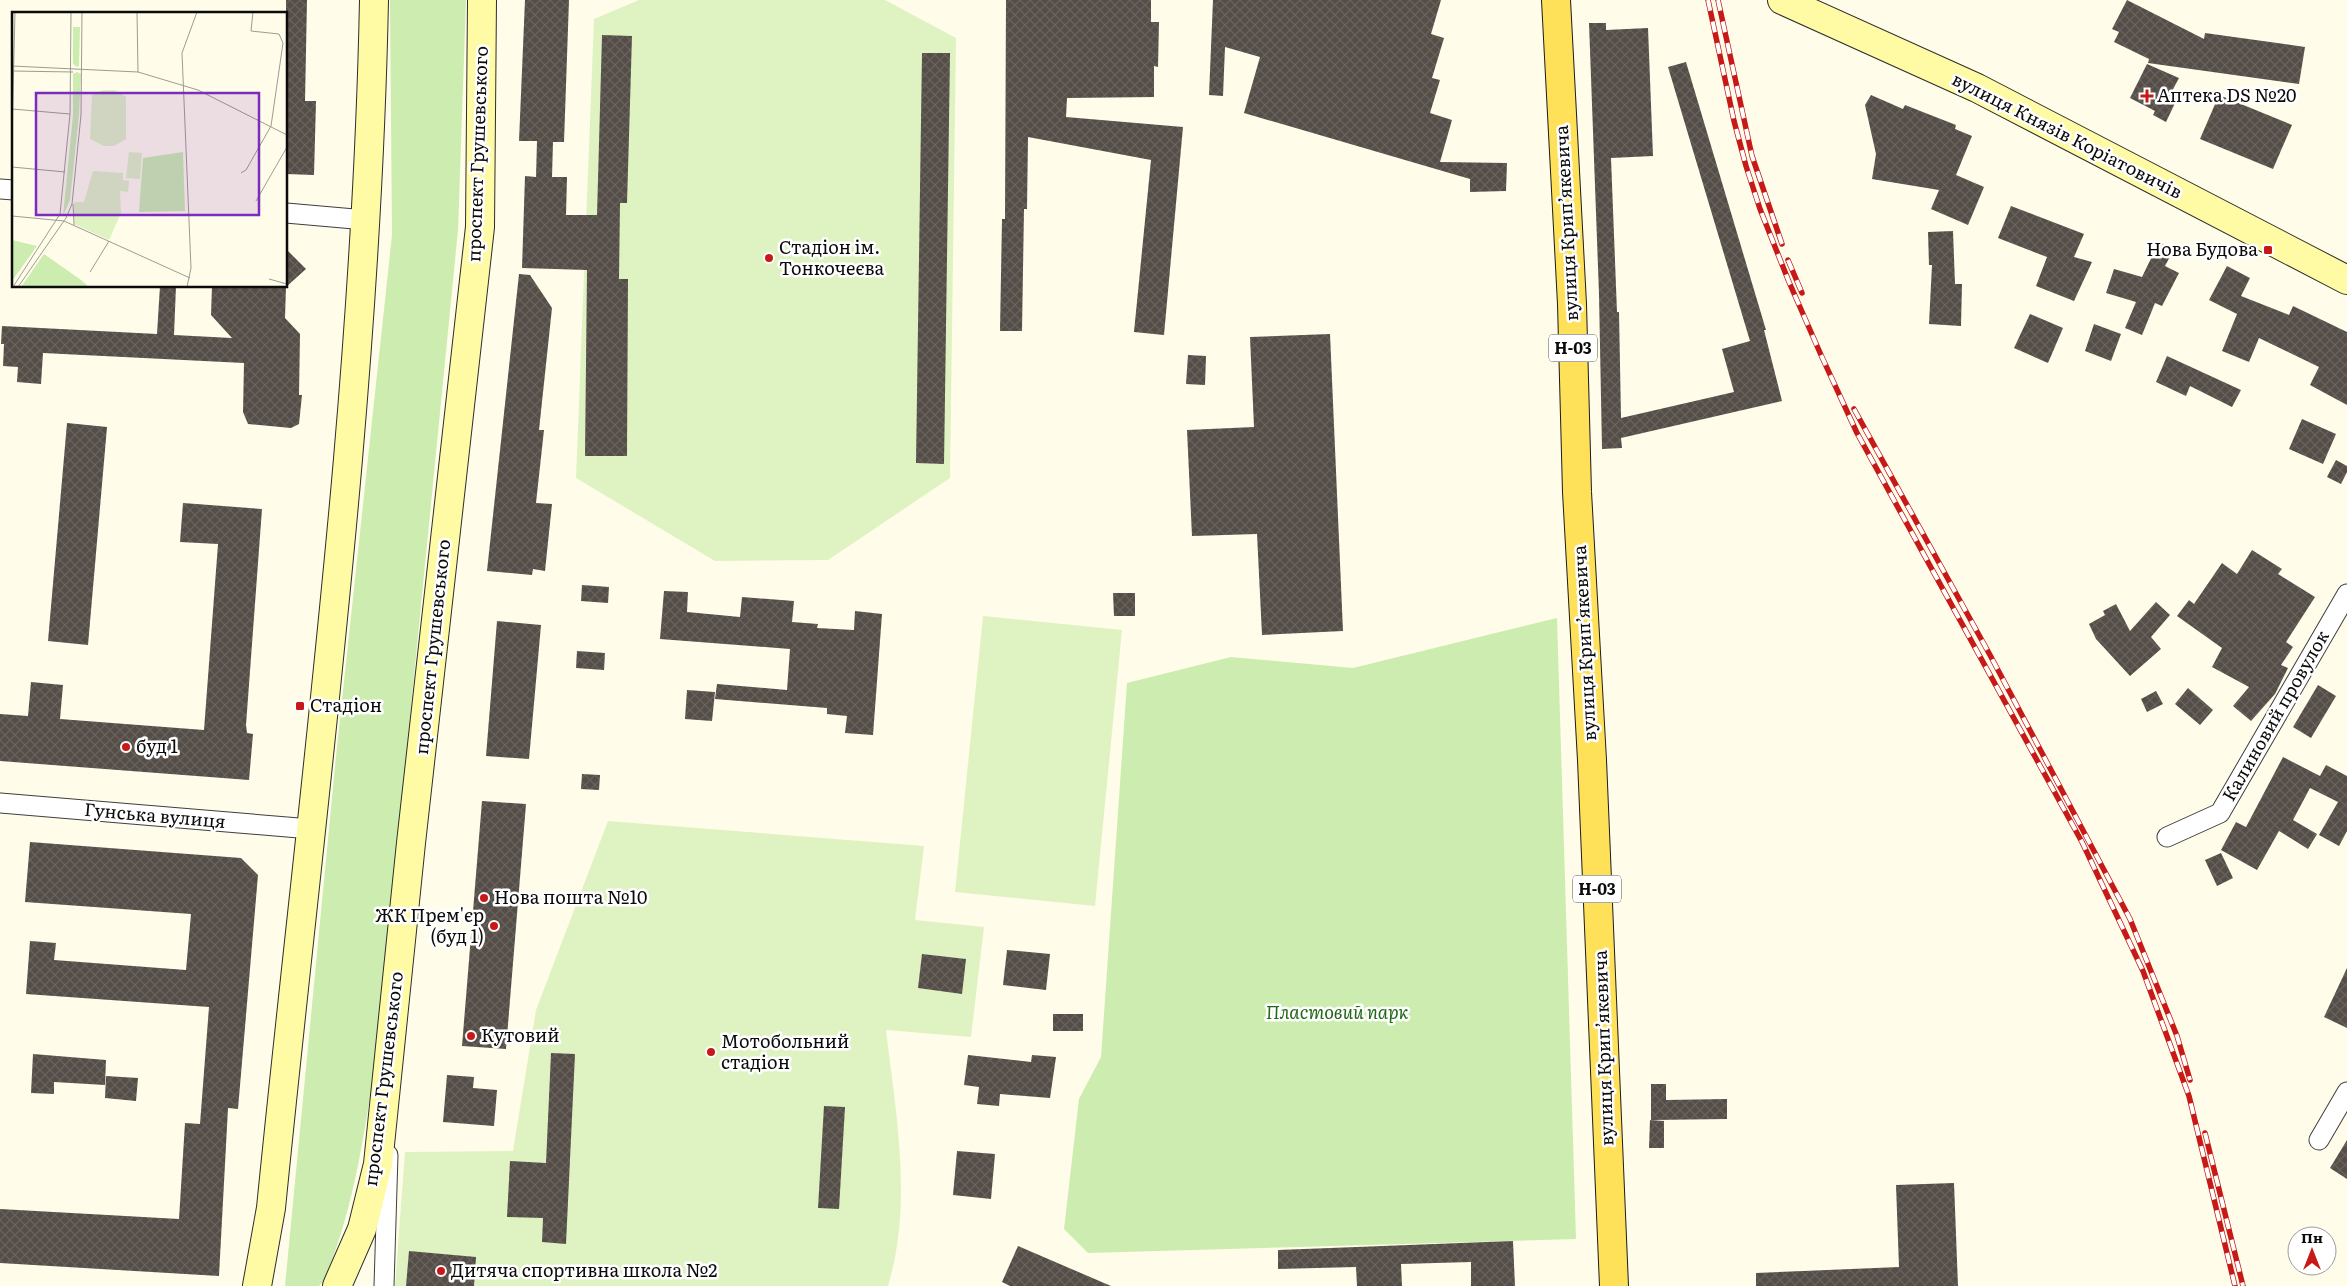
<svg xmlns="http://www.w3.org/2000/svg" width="2347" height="1286" font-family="Literata,serif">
  <defs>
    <pattern id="building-cross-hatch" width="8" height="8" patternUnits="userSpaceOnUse" patternTransform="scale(1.25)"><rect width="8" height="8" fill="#554d47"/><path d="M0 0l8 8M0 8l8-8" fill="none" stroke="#68625d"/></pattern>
  </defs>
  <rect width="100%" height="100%" fill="#fffce9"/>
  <!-- green -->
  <g fill="#ccedaf">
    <path d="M390,0H466L458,230L377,1051C365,1128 355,1207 324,1280L319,1286H285L336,756L392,235Z"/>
    <polygon points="1557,618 1576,1239 1088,1253 1064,1229 1079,1099 1101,1057 1127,683 1231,657 1353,668"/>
  </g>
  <!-- pitch -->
  <g fill="#dff3c2">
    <polygon points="639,0 885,0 956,38 950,478 828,560 715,561 576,478 594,19"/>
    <polygon points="983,616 1122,630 1095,906 955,892"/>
    <path d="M608,821L924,846L915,920L984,927L971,1037L886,1030C896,1114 913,1203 888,1286H395L405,1152L513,1151L536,1010Z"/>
  </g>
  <!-- building -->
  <g fill="url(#building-cross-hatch)">
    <polygon points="286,0 307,0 305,101 316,101 314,175 286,174"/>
    <polygon points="525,0 569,0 564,142 553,142 552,177 567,177 566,215 597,215 602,35 632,36 627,203 620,203 619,279 628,279 627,456 585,456 587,270 522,268 525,176 536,177 537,141 519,141"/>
    <polygon points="1006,0 1151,0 1151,22 1159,22 1158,67 1154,66 1154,97 1067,98 1066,117 1183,127 1164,335 1134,332 1151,160 1028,137 1027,209 1024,209 1022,331 1000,331 1002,219 1005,219"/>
    <polygon points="1213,0 1441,0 1431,34 1444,38 1432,78 1440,80 1430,113 1452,120 1440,162 1507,163 1506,191 1470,192 1470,179 1244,113 1260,57 1225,47 1223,96 1209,95"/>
    <polygon points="2127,0 2204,39 2205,33 2305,47 2299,84 2148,63 2149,59 2114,42 2119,32 2112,29"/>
    <polygon points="1589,23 1606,23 1606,30 1648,28 1653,156 1611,158 1617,312 1619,312 1621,418 1734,392 1722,349 1750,341 1668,67 1686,62 1766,330 1764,330 1782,401 1621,438 1622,448 1602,449 1599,294"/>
    <polygon points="922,53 950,53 944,464 916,463"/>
    <polygon points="2147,64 2179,78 2170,95 2177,99 2166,122 2153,115 2155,111 2130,98"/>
    <polygon points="1871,95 1903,109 1905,105 1956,125 1955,129 1972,136 1956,175 1984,187 1968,225 1931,209 1939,190 1872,179 1876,154 1865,105"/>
    <polygon points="2219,95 2292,125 2273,169 2200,139"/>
    <polygon points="2011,206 2084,234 2074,257 2092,262 2074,301 2036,286 2047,257 1998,238"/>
    <polygon points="1953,231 1955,284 1962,284 1961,326 1929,324 1932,265 1929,265 1928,232"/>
    <polygon points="2159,242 2174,249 2165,266 2179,273 2162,306 2155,303 2142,335 2125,328 2136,302 2106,293 2114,269 2142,277"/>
    <polygon points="286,249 306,269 286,287"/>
    <polygon points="2227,266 2250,278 2241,296 2289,315 2293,306 2347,332 2347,405 2310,385 2319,367 2259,338 2249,362 2222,351 2237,314 2209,300"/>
    <polygon points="519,274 530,275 552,308 539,430 544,430 536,503 552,504 545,571 533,569 532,575 487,571"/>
    <polygon points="160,286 176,286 174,335 232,338 211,315 212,286 286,286 285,318 300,334 299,395 302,395 299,424 291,428 248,424 243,412 244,363 43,353 41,384 17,382 18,367 3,366 4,344 1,344 2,326 157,334"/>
    <polygon points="2030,314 2063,328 2048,363 2014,348"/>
    <polygon points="2094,324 2121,334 2111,361 2085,351"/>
    <polygon points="1330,334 1343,631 1262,635 1257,534 1192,536 1187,430 1254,427 1250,337"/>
    <polygon points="1188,355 1206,356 1205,385 1186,384"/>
    <polygon points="2167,356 2241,390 2232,407 2190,386 2186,396 2156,382"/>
    <polygon points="2302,419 2336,434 2323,464 2289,449"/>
    <polygon points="67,423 107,427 88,645 48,641"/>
    <polygon points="2336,460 2347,466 2347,472 2341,484 2327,477"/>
    <polygon points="183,503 262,509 246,725 247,733 253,734 249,780 0,761 0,714 28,716 31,682 63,685 60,719 204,730 218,544 180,542"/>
    <polygon points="2252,550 2282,569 2278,574 2315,597 2286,642 2293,647 2281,665 2288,668 2275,694 2251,721 2233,706 2249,687 2212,667 2222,648 2177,616 2189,600 2194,604 2222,563 2237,574"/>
    <polygon points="582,585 609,587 608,603 581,601"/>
    <polygon points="664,591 688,592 687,612 740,617 742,597 794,601 792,622 818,624 817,628 854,630 855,611 882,614 873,735 845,733 847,716 827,714 827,708 715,699 717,684 787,690 790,649 660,639"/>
    <polygon points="1113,593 1135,593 1135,616 1114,616"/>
    <polygon points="2156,602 2170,615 2151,637 2161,649 2130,676 2096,639 2089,624 2105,615 2103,611 2116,604 2130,631"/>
    <polygon points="497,621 541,625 529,759 486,756"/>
    <polygon points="577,651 605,653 604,670 576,668"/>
    <polygon points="2318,685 2336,696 2311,738 2293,727"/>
    <polygon points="2188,688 2213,710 2200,725 2175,704"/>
    <polygon points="687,690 715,692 712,721 685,719"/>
    <polygon points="2156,691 2163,704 2147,712 2141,699"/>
    <polygon points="2283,757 2320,776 2326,765 2347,776 2347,831 2339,846 2319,835 2338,802 2310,788 2293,820 2317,834 2308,849 2279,831 2257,870 2221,850 2236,822 2246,827"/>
    <polygon points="582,774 600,775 599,790 581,789"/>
    <polygon points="482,801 526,804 506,1049 462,1046"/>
    <polygon points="30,842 241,858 258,875 238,1109 228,1108 219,1276 0,1263 0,1209 179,1219 185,1123 200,1124 209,1007 26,994 30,941 56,943 54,960 186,970 191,914 25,902"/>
    <polygon points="2221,853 2233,878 2217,886 2205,860"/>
    <polygon points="1007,950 1050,954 1046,990 1003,985"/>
    <polygon points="922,954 966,959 962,994 918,988"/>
    <polygon points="2347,968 2347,1028 2324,1017"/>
    <rect x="1053" y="1014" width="30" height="17"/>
    <polygon points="551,1053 575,1054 566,1244 542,1242 543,1218 507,1217 510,1161 546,1163"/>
    <polygon points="33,1054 106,1060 105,1085 54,1082 54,1094 31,1093"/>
    <polygon points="968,1055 1031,1062 1032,1055 1056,1057 1050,1098 1000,1094 999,1106 977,1104 979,1087 964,1085"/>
    <polygon points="447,1075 474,1077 473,1088 497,1090 494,1126 443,1122"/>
    <polygon points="106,1076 138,1078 136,1101 105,1098"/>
    <polygon points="1651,1084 1666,1084 1666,1100 1727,1099 1727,1119 1651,1120"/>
    <polygon points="824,1106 845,1107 839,1209 818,1208"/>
    <polygon points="1650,1120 1664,1121 1664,1148 1649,1148"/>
    <polygon points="2347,1140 2347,1179 2330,1168"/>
    <polygon points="957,1151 995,1154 991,1199 953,1195"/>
    <polygon points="1954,1183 1958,1286 1756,1286 1756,1273 1899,1267 1896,1185"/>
    <polygon points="1513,1241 1515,1286 1471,1286 1471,1262 1401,1264 1402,1286 1357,1286 1356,1267 1278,1269 1278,1250"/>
    <polygon points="1018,1246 1111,1286 1010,1286 1002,1282"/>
    <polygon points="409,1251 476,1257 474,1286 406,1286"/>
  </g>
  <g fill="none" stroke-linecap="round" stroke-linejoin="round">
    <!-- minor casing -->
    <g stroke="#3e3e3e" stroke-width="21">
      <g id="minor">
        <polyline points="0,189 14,190"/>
        <polyline points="286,213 366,220"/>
        <polyline points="0,803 311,829"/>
        <polyline points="2167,837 2220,813 2347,594"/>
        <polyline points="2319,1140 2347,1092"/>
        <polyline points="384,1286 388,1155"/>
      </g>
    </g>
    <!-- secondary casing -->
    <g stroke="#2d2d2d" stroke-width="30">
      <g id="secondary">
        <polyline points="1782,0 1977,88 2347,280"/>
        <path d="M257,1286L271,1208C311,806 366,404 374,0"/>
        <polyline points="337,1286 362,1229 378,1164 411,843 480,227 482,0"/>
      </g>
    </g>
    <!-- primary casing -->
    <g stroke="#1c1c1c" stroke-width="30">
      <polyline id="primary" points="1556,0 1572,304 1577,492 1592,760 1614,1286"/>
    </g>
    <!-- minor -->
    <use href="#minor" stroke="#fff" stroke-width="19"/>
    <!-- secondary -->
    <use href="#secondary" stroke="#fffaa4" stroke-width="28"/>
    <!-- primary -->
    <use href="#primary" stroke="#ffe059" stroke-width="28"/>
    <!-- rail casing -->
    <g stroke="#c71918" stroke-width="5.5">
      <g id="rail">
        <polyline points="1708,0 1734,121 1746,166 1760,209 1789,282 1821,355 1857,433 2082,842 2143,971 2189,1096 2235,1286"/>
        <polyline points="1718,0 1752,156 1782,244"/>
        <polyline points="1788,260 1802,293"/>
        <polyline points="1854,409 1990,655 2130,919 2177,1036 2190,1080"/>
        <polyline points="2205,1133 2243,1286"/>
      </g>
    </g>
    <!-- rail -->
    <use href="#rail" stroke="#fff" stroke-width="4" stroke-dasharray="11" stroke-linecap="butt"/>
  </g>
  <!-- markers -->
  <g fill="#c71918" stroke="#fff" stroke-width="2">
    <path d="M2144.5 88.5h5v5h5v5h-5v5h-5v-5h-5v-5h5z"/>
    <rect x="2263" y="245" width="10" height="10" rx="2.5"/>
    <circle cx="769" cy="258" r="5"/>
    <rect x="295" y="701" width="10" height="10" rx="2.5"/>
    <circle cx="126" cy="747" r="5"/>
    <circle cx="484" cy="898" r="5"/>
    <circle cx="494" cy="926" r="5"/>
    <circle cx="471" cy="1036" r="5"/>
    <circle cx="711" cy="1052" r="5"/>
    <circle cx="441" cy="1271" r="5"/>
  </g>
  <g text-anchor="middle" stroke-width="5" stroke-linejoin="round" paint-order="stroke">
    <!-- shield labels -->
    <g fill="#fff" stroke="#545454" stroke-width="1">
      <rect x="1549" y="334.5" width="48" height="27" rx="4"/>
      <rect x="1573" y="875.5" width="48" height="27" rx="4"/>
    </g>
    <g font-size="16" font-weight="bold" fill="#0b0b0b">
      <text x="1573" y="354">Н-03</text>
      <text x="1597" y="895">Н-03</text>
    </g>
    <!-- poi labels -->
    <g font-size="18" fill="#0b0b0b" stroke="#fff" text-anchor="start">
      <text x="2157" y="102">Аптека DS №20</text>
      <text x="779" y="254">Стадіон ім.<tspan x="779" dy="21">Тонкочеєва</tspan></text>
      <text x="2258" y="256" text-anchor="end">Нова Будова</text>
      <text x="310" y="712">Стадіон</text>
      <text x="136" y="753">буд 1</text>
      <text x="494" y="904">Нова пошта №10</text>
      <text x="484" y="922" text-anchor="end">ЖК Прем'єр<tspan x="484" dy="21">(буд 1)</tspan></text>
      <text x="481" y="1042">Кутовий</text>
      <text x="721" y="1048">Мотобольний<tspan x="721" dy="21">стадіон</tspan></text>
      <text x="451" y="1277">Дитяча спортивна школа №2</text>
    </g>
    <!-- street labels -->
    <g font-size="18" fill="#0b0b0b" stroke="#fff">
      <text transform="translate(2067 136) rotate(27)" y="6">вулиця Князів Коріатовичів</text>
      <text transform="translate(478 154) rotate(-88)" y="6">проспект Грушевського</text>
      <text transform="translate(1567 223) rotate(-93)" y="6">вулиця Крипʼякевича</text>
      <text transform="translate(1585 643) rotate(-93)" y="6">вулиця Крипʼякевича</text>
      <text transform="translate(433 647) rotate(-84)" y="6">проспект Грушевського</text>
      <text transform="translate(2276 716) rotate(-60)" y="6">Калиновий провулок</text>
      <text transform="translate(155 816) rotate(5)" y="6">Гунська вулиця</text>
      <text transform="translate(1604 1048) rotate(-92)" y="6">вулиця Крипʼякевича</text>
      <text transform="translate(384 1079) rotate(-83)" y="6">проспект Грушевського</text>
    </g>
    <!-- park labels -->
    <g font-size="18" font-style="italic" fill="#236817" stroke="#fff">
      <text x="1337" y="1019">Пластовий парк</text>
    </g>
  </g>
  <!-- overview -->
  <g transform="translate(12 12)">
    <rect width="275" height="275" fill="#fffce9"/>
    <path d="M61,15H68L67,54L65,55L61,52ZM65,60L69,62L67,103L58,188L51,204L61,103V62ZM171,140L173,199L127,200L131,146ZM0,228L25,234L0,269ZM32,242L69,268L77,275H9Z" fill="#ccedaf"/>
    <path d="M91,78H103L114,85V127L102,134H92L78,127L80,83ZM117,140L130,141L128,167L114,166ZM81,159L111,161V168L117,169L116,180L108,179L109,201L97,228L62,212V190H72Z" fill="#dff3c2"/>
    <path fill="none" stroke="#9d9c90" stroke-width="1" d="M125,0L126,60M0,54L126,60L186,78L275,123M0,59L61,60M0,97L58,102M0,123L3,0M0,155L53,160M229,161L234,158L259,114L271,31L267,22L239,19L241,0M244,189L275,135M61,192L62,213M0,204L52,209L178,266M78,260L97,229M257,267L275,272M1,275L48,202L58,102L59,0M6,275L54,206L60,192L69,103L70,0M175,275L179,256L170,41L185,0"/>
    <path fill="#7b2cbf" fill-opacity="0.15" stroke="#7b2cbf" stroke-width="2.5" d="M24,81H247V203H24Z"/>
    <rect width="275" height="275" fill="none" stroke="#0b0b0b" stroke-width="2.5"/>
  </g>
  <!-- north arrow -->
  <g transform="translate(2312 1251)"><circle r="24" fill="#ffffff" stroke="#9d9d9d"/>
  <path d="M0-4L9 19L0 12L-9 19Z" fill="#c71918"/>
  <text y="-8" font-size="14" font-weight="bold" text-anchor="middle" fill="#0b0b0b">Пн</text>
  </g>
</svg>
